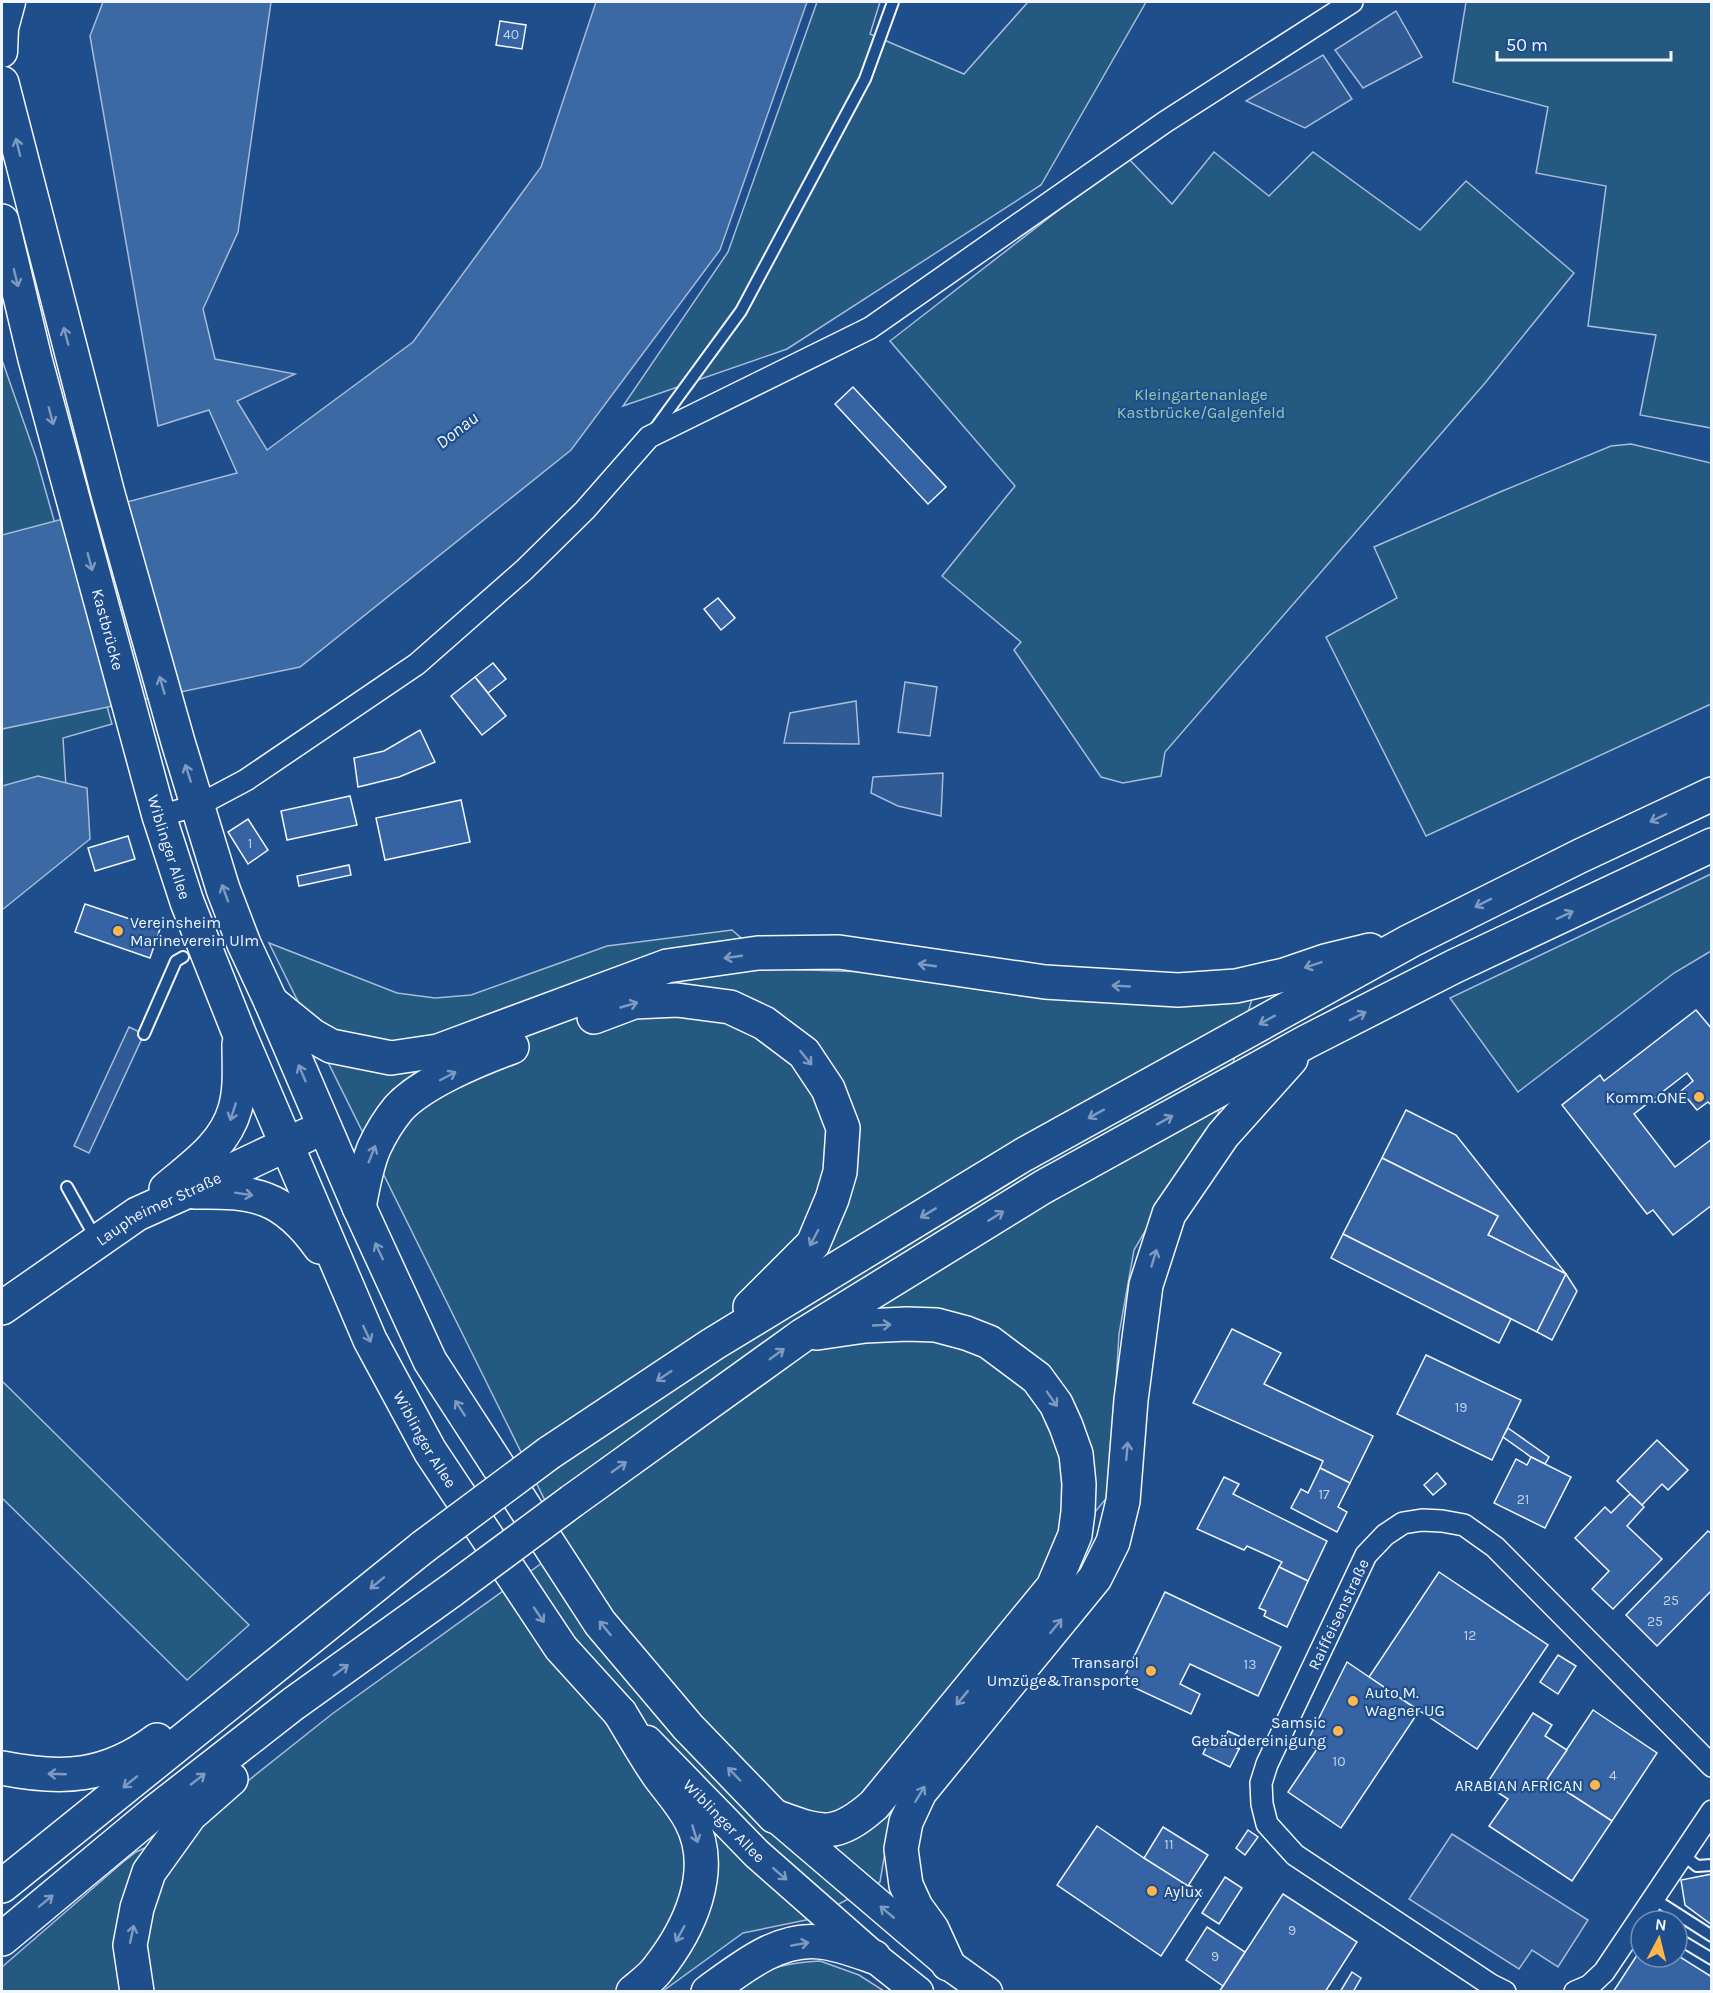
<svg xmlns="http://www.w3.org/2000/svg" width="1713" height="1993" font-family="Karla,sans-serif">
  <rect width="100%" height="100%" fill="#1f4e8c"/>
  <!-- green -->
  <g fill="#245a82" stroke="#a8bbd7" stroke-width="1.5">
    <polygon points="817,2 880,2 870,34 964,74 1028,2 1146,2 1041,185 787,349 623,406 728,252"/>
    <polygon points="1466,2 1711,2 1711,428 1640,415 1656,335 1588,326 1606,186 1536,173 1548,107 1453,82"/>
    <polygon points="1214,152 1269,196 1313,152 1420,230 1466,181 1574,273 1485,383 1165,752 1161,776 1123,783 1101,777 1014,650 1021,642 942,576 1015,486 890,341 1127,157 1172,204"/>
    <polygon points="2,360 36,457 112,724 63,738 70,853 2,907"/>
    <polygon points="1631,444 1711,463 1711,704 1426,836 1326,637 1397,598 1374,547 1500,492 1611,446"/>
    <polygon points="1711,874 1711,951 1674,973 1518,1092 1450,998"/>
    <polygon points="732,930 777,969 898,973 1254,992 1218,1114 1197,1142 1134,1250 1119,1334 1109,1495 903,1746 880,1882 811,1919 743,1933 663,1991 2,1992 2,1967 122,1863 136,1852 190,1827 332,1714 567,1545 269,943 397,993 435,998 471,995 607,946"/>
    <polygon points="2,1381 249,1625 187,1680 2,1498"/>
    <path d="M820,1961L859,1975L884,1991L724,1992C755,1971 782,1963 820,1961Z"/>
  </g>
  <!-- parking -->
  <g fill="#305b95" stroke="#a8bbd7" stroke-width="1.5">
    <polygon points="1396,11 1422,57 1363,88 1335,50"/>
    <polygon points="1323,55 1352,99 1305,128 1246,101"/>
    <polygon points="905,682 937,687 930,736 898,732"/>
    <polygon points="856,701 859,744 784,743 790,713"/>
    <polygon points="943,773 941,816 898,806 871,793 873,777"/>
    <polygon points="129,1027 144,1034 89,1153 74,1146"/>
    <polygon points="1452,1834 1588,1920 1558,1967 1532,1950 1519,1969 1409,1899"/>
  </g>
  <!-- water -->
  <g fill="#3b69a3" stroke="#a8bbd7" stroke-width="1.5">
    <polygon points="103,2 271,2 238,232 203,309 215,359 295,374 237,401 267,450 413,342 541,167 596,2 807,2 720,250 571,450 300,667 2,729 2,535 237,473 209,410 158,426 90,36"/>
    <polygon points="38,776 87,788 90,839 2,910 2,786"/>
  </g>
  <!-- building -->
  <g fill="#3563a3" stroke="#f2f6ff" stroke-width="1.5">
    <polygon points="500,21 526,25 522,49 496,45"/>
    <polygon points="853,387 946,487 928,504 835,404"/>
    <polygon points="718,598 735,618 721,630 704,609"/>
    <polygon points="493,663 506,679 488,693 475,677"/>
    <polygon points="475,677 506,716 482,735 451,696"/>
    <polygon points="420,730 435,762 399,777 358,787 354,758 384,751"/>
    <polygon points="350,796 357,825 287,840 281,811"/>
    <polygon points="461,800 470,842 385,860 376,818"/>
    <polygon points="248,819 268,850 248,864 228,832"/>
    <polygon points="128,836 135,859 95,871 88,848"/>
    <polygon points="349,865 351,875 299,886 297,876"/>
    <polygon points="85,904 160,929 150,958 75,932"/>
    <polygon points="1696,1010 1712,1029 1712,1106 1708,1102 1697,1110 1681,1091 1693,1081 1687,1073 1634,1114 1675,1167 1712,1139 1712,1205 1673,1235 1653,1210 1647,1214 1562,1105 1600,1075 1604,1081"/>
    <polygon points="1406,1110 1456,1135 1566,1274 1488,1235 1498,1216 1382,1158"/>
    <polygon points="1382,1158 1498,1216 1488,1235 1566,1274 1537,1332 1343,1234"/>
    <polygon points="1343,1234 1511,1319 1499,1343 1331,1258"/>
    <polygon points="1566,1274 1577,1291 1552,1340 1537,1332"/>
    <polygon points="1232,1329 1281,1353 1264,1384 1373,1436 1350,1483 1320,1468 1323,1461 1193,1403"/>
    <polygon points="1426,1355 1521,1400 1492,1460 1397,1414"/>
    <polygon points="1508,1428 1549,1457 1545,1464 1531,1457 1503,1437"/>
    <polygon points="1657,1440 1688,1470 1668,1490 1662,1484 1642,1505 1617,1481"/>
    <polygon points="1531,1457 1571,1477 1545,1528 1494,1503 1516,1459 1527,1465"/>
    <polygon points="1320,1468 1350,1483 1338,1507 1347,1512 1337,1532 1291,1508 1301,1489 1308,1493"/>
    <polygon points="1437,1473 1446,1484 1433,1495 1424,1485"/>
    <polygon points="1224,1477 1239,1484 1233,1494 1327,1541 1308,1581 1279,1567 1282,1562 1247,1546 1244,1550 1197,1529"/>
    <polygon points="1630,1494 1644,1507 1627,1526 1662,1559 1613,1609 1592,1589 1609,1571 1575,1538 1605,1507 1611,1513"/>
    <polygon points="1708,1531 1712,1534 1712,1590 1657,1646 1626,1615"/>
    <polygon points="1279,1567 1308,1581 1287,1627 1264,1616 1266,1611 1259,1608"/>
    <polygon points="1439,1572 1548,1645 1477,1749 1369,1677"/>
    <polygon points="1165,1592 1281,1647 1258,1696 1190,1664 1180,1684 1200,1694 1191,1714 1122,1682"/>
    <polygon points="1558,1655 1576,1666 1558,1694 1540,1682"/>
    <polygon points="1347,1662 1419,1711 1341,1828 1288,1792 1317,1749 1306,1744"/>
    <polygon points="1593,1710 1657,1753 1612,1821 1547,1779"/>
    <polygon points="1533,1713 1552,1725 1545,1736 1567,1750 1547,1779 1612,1821 1572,1881 1489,1826 1508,1799 1486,1785"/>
    <polygon points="1228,1731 1243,1738 1239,1749 1223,1742"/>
    <polygon points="1211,1736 1239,1749 1230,1767 1203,1754"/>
    <polygon points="1097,1826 1144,1858 1202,1893 1161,1956 1057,1885"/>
    <polygon points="1163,1827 1208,1855 1188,1886 1144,1858"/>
    <polygon points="1248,1830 1258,1837 1245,1855 1236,1848"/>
    <polygon points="1712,1874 1712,1925 1685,1905 1681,1880"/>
    <polygon points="1225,1877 1242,1888 1219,1924 1202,1913"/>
    <polygon points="1283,1894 1357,1942 1325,1992 1219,1992"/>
    <polygon points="1207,1927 1245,1952 1223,1986 1186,1960"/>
    <polygon points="1641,1949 1641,1957 1677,1957 1677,1955 1712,1977 1712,1992 1613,1992"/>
    <polygon points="1352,1972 1361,1978 1353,1992 1340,1992"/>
  </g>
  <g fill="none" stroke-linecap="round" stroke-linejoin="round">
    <!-- lane casing -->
    <g stroke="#f2f6ff" stroke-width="14">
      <g id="lane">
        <polyline points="654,430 741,311 865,79 893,2"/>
        <polyline points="144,1034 176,961 183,957"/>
        <polyline points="67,1187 95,1237"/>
        <polyline points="1682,1854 1697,1866 1712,1865"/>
        <polyline points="1654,1899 1712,1936"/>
        <polyline points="1677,1938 1712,1959"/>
      </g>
    </g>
    <!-- street casing -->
    <g stroke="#f2f6ff" stroke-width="24">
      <g id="street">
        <polyline points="159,816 199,805 246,780 417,664 524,570 585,510 649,437 870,328 1165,122 1352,2"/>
        <path id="s1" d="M1505,1992L1491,1985L1295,1855L1267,1824L1262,1804L1261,1783L1267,1764L1366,1555L1385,1535L1403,1523L1422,1520L1442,1521L1464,1525L1495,1547L1712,1766"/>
        <polyline points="1575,1992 1589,1986 1604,1972 1712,1811"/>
      </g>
    </g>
    <!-- secondary casing -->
    <g stroke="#f2f6ff" stroke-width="33">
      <g id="secondary">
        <polyline points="2,52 3,28 10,2"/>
        <path id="s2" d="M647,1741L757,1854L874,1957L918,1992"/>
        <polyline points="777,1818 948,1964 987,1992"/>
      </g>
    </g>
    <!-- primary casing -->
    <g stroke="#f2f6ff" stroke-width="36">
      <g id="primary">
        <polyline points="2,83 108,494 178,742 223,889 244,944 271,1002 359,1207 430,1361 600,1623 688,1727 774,1816"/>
        <path id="s3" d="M2,221L35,359L159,816L187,902L239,1033L370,1340L430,1451L561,1648L620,1713"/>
        <path d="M166,1189C193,1166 225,1145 235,1109C241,1089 239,1065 239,1044"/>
        <path d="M194,1192C254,1191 283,1195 320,1247"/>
        <path id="s4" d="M2,1308L137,1214L186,1192L307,1135"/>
      </g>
    </g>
    <!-- highway casing -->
    <g stroke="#f2f6ff" stroke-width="36">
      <g id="highway">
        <polyline points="271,1002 313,1036 331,1046 391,1058 438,1051 667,966 758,953 839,952 1045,982 1178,990 1236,986 1284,975 1325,961 1370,950"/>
        <polyline points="594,1017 634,1002 677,1000 730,1007 764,1023 804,1053 828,1089 843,1128 840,1172 832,1199 813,1244 750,1307"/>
        <path d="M359,1207C363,1187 366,1167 374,1148C380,1135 389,1120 398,1109C421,1083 479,1059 512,1047"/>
        <polyline points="549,1453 713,1344 1023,1155 1410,941 1580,856 1712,794"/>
        <polyline points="572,1501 803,1335 1043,1187 1306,1042 1455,966 1712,845"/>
        <path d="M620,1713C633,1734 645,1756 659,1776C670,1791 683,1805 691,1821C717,1871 689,1930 657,1970C651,1978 641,1985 633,1992"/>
        <path d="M2,1768C62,1780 106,1778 157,1740"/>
        <path d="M774,1816C821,1833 834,1840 874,1805L1053,1587L1075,1535L1078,1512L1079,1484L1076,1454L1066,1426L1056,1404L1037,1378L989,1342L966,1333L936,1325L907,1324L865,1326L817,1333"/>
        <polyline points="2,1886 423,1547"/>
        <polyline points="2,1939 156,1811 293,1704 452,1590"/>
        <polyline points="948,1964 932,1929 916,1907 906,1885 901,1849 906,1822 920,1792 1095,1578 1113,1542 1123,1501 1131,1400 1146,1285 1169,1214 1223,1135 1291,1059"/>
        <polyline points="137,1992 130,1945 137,1908 149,1872 190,1815 231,1779"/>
        <path d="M708,1992C740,1969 778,1937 820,1942C839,1944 857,1951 874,1957"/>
      </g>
    </g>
    <!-- lane -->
    <use href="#lane" stroke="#1f4e8c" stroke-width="10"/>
    <!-- street -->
    <use href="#street" stroke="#1f4e8c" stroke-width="21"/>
    <!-- secondary -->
    <use href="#secondary" stroke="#1f4e8c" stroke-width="30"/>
    <!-- primary -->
    <use href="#primary" stroke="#1f4e8c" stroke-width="33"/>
    <!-- highway -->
    <use href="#highway" stroke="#1f4e8c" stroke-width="33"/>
    <!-- highway-bridge casing -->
    <g stroke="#f2f6ff" stroke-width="36" stroke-linecap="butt">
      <g id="highway-bridge">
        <polyline points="423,1547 549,1453"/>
        <polyline points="452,1590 572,1501"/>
      </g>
    </g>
    <!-- highway-bridge -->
    <use href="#highway-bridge" stroke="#1f4e8c" stroke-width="33"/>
  </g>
  <!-- one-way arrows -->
  <defs><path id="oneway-shaft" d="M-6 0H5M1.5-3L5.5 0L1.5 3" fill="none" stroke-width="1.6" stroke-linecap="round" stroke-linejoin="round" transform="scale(1.5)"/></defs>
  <g stroke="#7e9ac0">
    <use href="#oneway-shaft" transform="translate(18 147) rotate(-104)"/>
    <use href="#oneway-shaft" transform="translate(16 278) rotate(76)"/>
    <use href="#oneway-shaft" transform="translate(66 336) rotate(-105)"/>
    <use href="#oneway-shaft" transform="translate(51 416) rotate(75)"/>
    <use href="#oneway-shaft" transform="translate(90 562) rotate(75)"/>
    <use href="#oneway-shaft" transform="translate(162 685) rotate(-106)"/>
    <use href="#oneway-shaft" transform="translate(188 773) rotate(-108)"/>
    <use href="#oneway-shaft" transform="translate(1658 818) rotate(154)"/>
    <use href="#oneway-shaft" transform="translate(225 893) rotate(-110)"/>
    <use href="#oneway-shaft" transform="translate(1483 903) rotate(153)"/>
    <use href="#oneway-shaft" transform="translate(1565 915) rotate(-25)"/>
    <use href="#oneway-shaft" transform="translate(733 957) rotate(172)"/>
    <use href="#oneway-shaft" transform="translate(927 965) rotate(-172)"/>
    <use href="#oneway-shaft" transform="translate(1313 965) rotate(161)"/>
    <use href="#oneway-shaft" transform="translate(1121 986) rotate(-177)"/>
    <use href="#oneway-shaft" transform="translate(629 1005) rotate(-16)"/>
    <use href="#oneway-shaft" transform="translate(1358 1016) rotate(-27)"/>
    <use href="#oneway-shaft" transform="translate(1267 1020) rotate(151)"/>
    <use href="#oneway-shaft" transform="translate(806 1058) rotate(51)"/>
    <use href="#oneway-shaft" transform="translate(302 1073) rotate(-113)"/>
    <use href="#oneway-shaft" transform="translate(448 1076) rotate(-28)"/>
    <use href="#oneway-shaft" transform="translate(233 1112) rotate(108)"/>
    <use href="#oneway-shaft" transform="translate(1096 1114) rotate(151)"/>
    <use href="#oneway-shaft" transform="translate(1165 1120) rotate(-29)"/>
    <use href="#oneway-shaft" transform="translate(372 1154) rotate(-68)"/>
    <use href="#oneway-shaft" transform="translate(244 1194) rotate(9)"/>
    <use href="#oneway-shaft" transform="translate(928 1213) rotate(149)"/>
    <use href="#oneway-shaft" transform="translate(996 1216) rotate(-32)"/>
    <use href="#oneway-shaft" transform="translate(814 1238) rotate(118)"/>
    <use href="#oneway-shaft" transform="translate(379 1251) rotate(-115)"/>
    <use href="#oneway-shaft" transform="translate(1154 1258) rotate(-73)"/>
    <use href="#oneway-shaft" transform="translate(882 1325) rotate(-3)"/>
    <use href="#oneway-shaft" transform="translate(367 1334) rotate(65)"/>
    <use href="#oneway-shaft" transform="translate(777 1354) rotate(-36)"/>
    <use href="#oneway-shaft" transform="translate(664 1376) rotate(146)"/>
    <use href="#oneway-shaft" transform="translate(1052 1399) rotate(55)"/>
    <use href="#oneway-shaft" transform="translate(460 1408) rotate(-123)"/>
    <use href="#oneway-shaft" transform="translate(1127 1451) rotate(-85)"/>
    <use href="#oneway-shaft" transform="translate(619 1467) rotate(-35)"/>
    <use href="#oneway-shaft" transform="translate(377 1583) rotate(141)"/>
    <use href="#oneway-shaft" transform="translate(539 1615) rotate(56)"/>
    <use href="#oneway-shaft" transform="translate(1056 1626) rotate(-51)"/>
    <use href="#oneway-shaft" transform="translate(605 1628) rotate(-129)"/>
    <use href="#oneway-shaft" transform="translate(341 1670) rotate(-36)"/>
    <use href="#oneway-shaft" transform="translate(962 1698) rotate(130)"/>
    <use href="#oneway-shaft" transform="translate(57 1774) rotate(-178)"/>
    <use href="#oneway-shaft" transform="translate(734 1774) rotate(-134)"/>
    <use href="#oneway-shaft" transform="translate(198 1779) rotate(-38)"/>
    <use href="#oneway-shaft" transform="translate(130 1782) rotate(141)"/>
    <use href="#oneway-shaft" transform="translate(920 1794) rotate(-59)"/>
    <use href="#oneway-shaft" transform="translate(695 1834) rotate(73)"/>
    <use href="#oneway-shaft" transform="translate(780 1874) rotate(41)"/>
    <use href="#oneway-shaft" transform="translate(46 1901) rotate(-39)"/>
    <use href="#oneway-shaft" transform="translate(887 1912) rotate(-140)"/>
    <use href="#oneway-shaft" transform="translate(132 1934) rotate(-78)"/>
    <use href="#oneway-shaft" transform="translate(680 1934) rotate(119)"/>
    <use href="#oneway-shaft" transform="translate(800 1944) rotate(-10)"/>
  </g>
  <!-- markers -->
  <g fill="#ffb74d" stroke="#1f4e8c" stroke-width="2">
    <circle cx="118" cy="931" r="6"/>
    <circle cx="1699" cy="1097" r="6"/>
    <circle cx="1151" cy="1671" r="6"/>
    <circle cx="1353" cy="1701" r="6"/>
    <circle cx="1338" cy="1731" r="6"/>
    <circle cx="1595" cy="1785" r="6"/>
    <circle cx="1152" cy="1891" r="6"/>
  </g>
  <g text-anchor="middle" stroke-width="4.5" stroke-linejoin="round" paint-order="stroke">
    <!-- number labels -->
    <g font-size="14" fill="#c3d1e8">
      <text x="511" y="39">40</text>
      <text x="250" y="848">1</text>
      <text x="1461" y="1412">19</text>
      <text x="1324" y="1499">17</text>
      <text x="1523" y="1504">21</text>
      <text x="1671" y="1605">25</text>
      <text x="1655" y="1626">25</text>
      <text x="1470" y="1640">12</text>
      <text x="1250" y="1669">13</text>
      <text x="1339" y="1766">10</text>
      <text x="1613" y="1780">4</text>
      <text x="1169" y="1849">11</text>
      <text x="1292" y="1935">9</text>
      <text x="1215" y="1961">9</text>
    </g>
    <!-- park labels -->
    <g font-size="16" fill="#97c8a6" stroke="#1f4e8c">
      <text x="1201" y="400">Kleingartenanlage<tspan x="1201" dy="18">Kastbrücke/Galgenfeld</tspan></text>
    </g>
    <!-- street labels -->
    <g font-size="16" fill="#f2f6ff" stroke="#1f4e8c">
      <text dy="6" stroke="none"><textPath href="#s3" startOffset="422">Kastbrücke</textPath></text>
      <text dy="6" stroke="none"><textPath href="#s3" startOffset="648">Wiblinger Allee</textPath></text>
      <text dy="6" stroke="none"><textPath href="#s4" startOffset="186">Laupheimer Straße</textPath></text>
      <text dy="6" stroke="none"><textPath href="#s3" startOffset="1294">Wiblinger Allee</textPath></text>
      <text dy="6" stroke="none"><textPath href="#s1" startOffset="520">Raiffeisenstraße</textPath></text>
      <text dy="6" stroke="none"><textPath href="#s2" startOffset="111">Wiblinger Allee</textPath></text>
    </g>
    <!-- poi labels -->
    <g font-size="16" fill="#f2f6ff" stroke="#1f4e8c" text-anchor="end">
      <text x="130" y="928" text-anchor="start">Vereinsheim<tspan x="130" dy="18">Marineverein Ulm</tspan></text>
      <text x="1687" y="1103">Komm.ONE</text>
      <text x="1139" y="1668">Transarol<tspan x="1139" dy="18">Umzüge&amp;Transporte</tspan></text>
      <text x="1365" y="1698" text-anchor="start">Auto M.<tspan x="1365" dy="18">Wagner UG</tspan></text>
      <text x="1326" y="1728">Samsic<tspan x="1326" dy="18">Gebäudereinigung</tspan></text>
      <text x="1583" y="1791">ARABIAN AFRICAN</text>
      <text x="1164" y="1897" text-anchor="start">Aylux</text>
    </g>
    <!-- water labels -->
    <g font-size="18" font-style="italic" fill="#f2f6ff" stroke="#1f4e8c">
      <text transform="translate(457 430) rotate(-38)" y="6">Donau</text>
    </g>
  </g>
  <!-- border -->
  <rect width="1713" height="1993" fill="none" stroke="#f2f6ff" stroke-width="6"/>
  <!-- north arrow -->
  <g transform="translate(1659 1939) rotate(7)"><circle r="28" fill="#1f4e8c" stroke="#7391ba" stroke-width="1.5"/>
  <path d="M0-4.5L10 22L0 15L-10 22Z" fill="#ffb74d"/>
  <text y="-9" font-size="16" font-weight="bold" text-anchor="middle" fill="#f2f6ff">N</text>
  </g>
  <!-- scale -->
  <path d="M1497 51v9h174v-9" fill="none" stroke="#f2f6ff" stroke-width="3"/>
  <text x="1506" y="51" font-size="18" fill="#f2f6ff" stroke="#1f4e8c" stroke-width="4.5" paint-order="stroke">50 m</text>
</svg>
